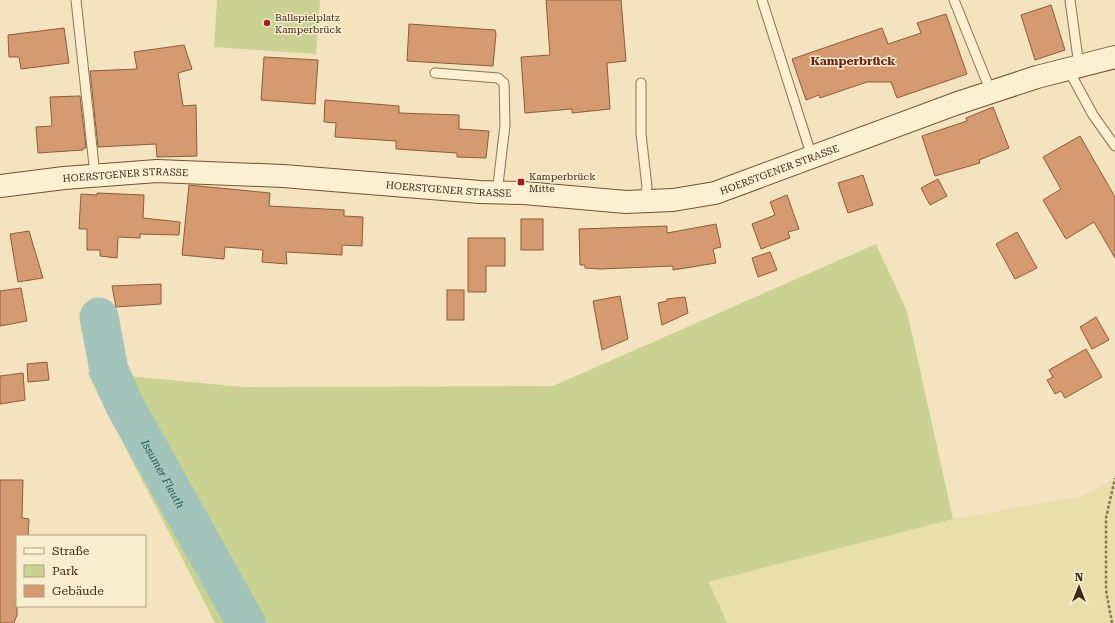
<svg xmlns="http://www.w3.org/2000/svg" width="1115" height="623" font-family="'Roboto Serif',serif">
  <rect width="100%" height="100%" fill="#f3e3be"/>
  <!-- farmland -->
  <polygon fill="#e9dfab" points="1115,478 1115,623 727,623 709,582 953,519 1083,496"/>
  <!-- green -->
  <g fill="#cad291">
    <polygon points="217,0 320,0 316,54 214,47"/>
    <polygon points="876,244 907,311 953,519 709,582 727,623 215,623 87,372 242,387 553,386"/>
  </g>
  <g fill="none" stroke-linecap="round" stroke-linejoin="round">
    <!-- river -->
    <path stroke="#a2c4ba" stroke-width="39" id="s1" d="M99,317L109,370L124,404L246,623"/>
  </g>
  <!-- building -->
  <g fill="#d59a70" stroke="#8f5b38">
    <polygon points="546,0 621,0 626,61 607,63 610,109 572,113 572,109 525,113 521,57 550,55"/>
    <polygon points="1051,5 1065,50 1035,60 1021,15"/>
    <polygon points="946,14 967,74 897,98 891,82 867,82 820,98 819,95 806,100 792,59 882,28 888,44 921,33 917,23"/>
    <polygon points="409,24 495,30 496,34 493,66 407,61"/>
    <polygon points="64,28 69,63 21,69 19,57 9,57 8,35"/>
    <polygon points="184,45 192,69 178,73 183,106 196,105 197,156 157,157 156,144 98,147 90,71 137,69 134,52"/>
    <polygon points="264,57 318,60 315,104 261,100"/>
    <polygon points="80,96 86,148 83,148 83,150 38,153 36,127 52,126 50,97"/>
    <polygon points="325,100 399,106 399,113 459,115 459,129 489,131 486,158 457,157 457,153 396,149 396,141 335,137 336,123 324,122"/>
    <polygon points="993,107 1009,148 979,160 980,163 935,176 922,136 967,121 966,118"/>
    <polygon points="1080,136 1115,197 1115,258 1094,222 1066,239 1043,200 1061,189 1043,157"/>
    <polygon points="863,175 873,205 848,213 838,183"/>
    <polygon points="938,179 947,196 930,205 921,188"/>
    <polygon points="189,185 270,193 269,206 344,210 344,216 363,217 362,246 342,245 342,255 286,252 287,264 262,262 263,250 225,247 224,259 182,255"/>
    <polygon points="97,193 144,195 143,218 180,222 179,235 140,234 140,238 118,237 117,258 100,256 100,250 87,250 87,229 79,229 81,194 97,195"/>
    <polygon points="787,195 799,229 788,232 790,238 761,249 752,224 775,215 770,202"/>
    <rect x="521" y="219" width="22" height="31"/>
    <polygon points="716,224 721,247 713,249 716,263 673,270 673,266 600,269 585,268 585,265 580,265 579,229 667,226 667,233"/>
    <polygon points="29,231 43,278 18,282 10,234"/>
    <polygon points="1017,232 1037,268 1015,279 996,244"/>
    <polygon points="468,238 505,238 505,266 486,266 486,292 468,292"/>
    <polygon points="770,252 777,270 758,277 752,258"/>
    <polygon points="161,284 161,304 116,307 112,286"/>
    <polygon points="21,288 27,321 0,326 0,291"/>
    <rect x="447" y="290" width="17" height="30"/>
    <polygon points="620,296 628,339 602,350 593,301"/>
    <polygon points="685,297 688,313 662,325 658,303 667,301 667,299"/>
    <polygon points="1096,317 1109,340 1092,349 1080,327"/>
    <polygon points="1086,349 1102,377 1065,398 1061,391 1055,394 1047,380 1053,377 1049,370"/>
    <polygon points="47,362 49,380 28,382 27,364"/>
    <polygon points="23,373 25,400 0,404 0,376"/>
    <polygon points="0,480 23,480 22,518 29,519 28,536 17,536 17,615 14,623 0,623"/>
  </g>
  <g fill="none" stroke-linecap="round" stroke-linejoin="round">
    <!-- service casing -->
    <g stroke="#8d7355" stroke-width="11">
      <g id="service">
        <polyline points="76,0 95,175"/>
        <polyline points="762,0 812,157"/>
        <polyline points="954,0 991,92"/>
        <polyline points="1070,0 1079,66"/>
        <polyline points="1068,69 1093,115 1115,146"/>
        <polyline points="435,73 498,78 504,83 505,125 497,193"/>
        <polyline points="641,83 641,134 647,187 644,201"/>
      </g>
    </g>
    <!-- secondary casing -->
    <g stroke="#6f5438" stroke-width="24">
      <g id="secondary">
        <path id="s2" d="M0,186L64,178L157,171L283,176L480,192L524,193L626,202L673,200L715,193L955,104L1037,77L1115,57"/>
      </g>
    </g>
    <!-- path -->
    <polyline stroke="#8d7355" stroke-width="2.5" stroke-dasharray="3 2" stroke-linecap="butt" points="1112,623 1106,590 1106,518 1115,478"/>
    <!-- service -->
    <use href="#service" stroke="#fcf0d2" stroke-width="9"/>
    <!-- secondary -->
    <use href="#secondary" stroke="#fcf0d2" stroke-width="22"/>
  </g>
  <!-- markers -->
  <g fill="#a31e1e" stroke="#f9edcf" stroke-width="1.5">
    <circle cx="267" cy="23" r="4"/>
    <rect x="517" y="178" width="8" height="8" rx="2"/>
  </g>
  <g text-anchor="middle" stroke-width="3" stroke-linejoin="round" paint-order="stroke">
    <!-- poi labels -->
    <g font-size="10" fill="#3b2a1b" stroke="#f9edcf" text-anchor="start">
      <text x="275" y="21">Ballspielplatz<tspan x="275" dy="12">Kamperbrück</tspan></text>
      <text x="529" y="180">Kamperbrück<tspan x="529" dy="12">Mitte</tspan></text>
    </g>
    <!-- street labels -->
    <g font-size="10" fill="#3b2a1b" stroke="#f9edcf">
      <text dy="4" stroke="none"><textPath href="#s2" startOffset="786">HOERSTGENER STRASSE</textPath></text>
      <text dy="4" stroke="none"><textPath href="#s2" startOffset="126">HOERSTGENER STRASSE</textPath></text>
      <text dy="4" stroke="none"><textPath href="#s2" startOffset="450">HOERSTGENER STRASSE</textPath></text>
    </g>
    <!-- water labels -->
    <g font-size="11" font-style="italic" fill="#285c59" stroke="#f9edcf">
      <text dy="4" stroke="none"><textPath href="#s1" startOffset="171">Issumer Fleuth</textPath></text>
    </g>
    <!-- quarter labels -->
    <g font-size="12" font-weight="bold" fill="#6c2815" stroke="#f9edcf">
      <text x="853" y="65">Kamperbrück</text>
    </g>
  </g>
  <!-- legend -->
  <rect x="16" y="535" width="130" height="72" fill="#f9edcf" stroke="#ad9f87"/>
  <rect x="24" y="548" width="20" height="6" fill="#fcf0d2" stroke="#ad9f87"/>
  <text x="52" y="555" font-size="12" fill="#3b2a1b">Straße</text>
  <rect x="24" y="565" width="20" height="12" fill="#cad291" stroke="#ad9f87"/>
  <text x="52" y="575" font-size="12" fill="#3b2a1b">Park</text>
  <rect x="24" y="585" width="20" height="12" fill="#d59a70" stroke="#ad9f87"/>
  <text x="52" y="595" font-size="12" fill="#3b2a1b">Gebäude</text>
  <!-- north arrow -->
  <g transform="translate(1079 587)" stroke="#f9edcf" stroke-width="3" paint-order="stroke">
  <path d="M0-3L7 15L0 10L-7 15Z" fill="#3b2a1b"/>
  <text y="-6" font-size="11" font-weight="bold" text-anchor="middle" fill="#3b2a1b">N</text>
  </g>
</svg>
